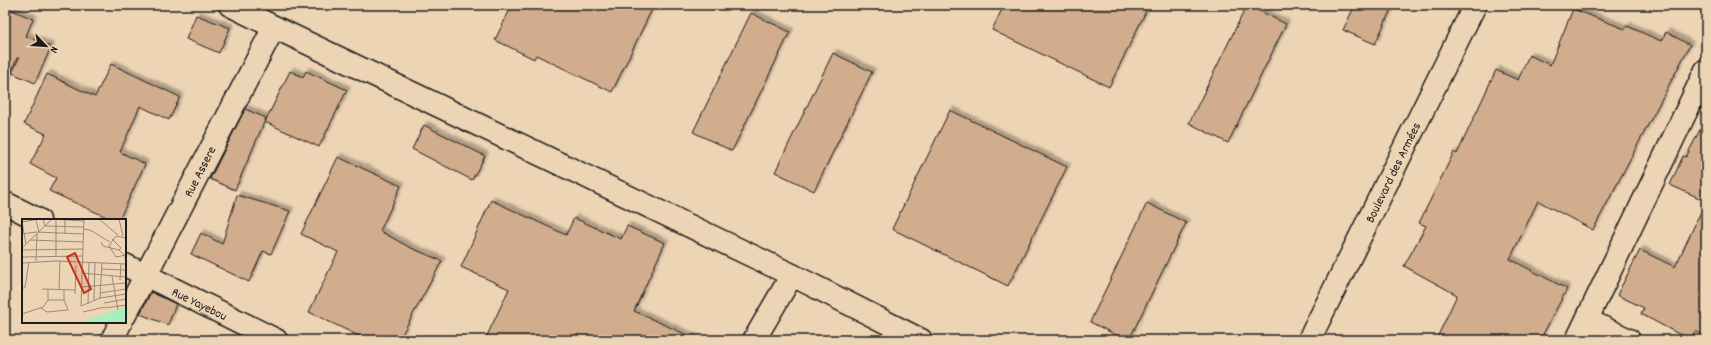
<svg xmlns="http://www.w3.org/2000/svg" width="1711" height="345" font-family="Dekko,sans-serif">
  <defs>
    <filter id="shadow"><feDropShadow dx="3.5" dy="-3.5" stdDeviation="1" flood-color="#0004"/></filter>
  </defs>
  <rect width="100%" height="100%" fill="#edd4b5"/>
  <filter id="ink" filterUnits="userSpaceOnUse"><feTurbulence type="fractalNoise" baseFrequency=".025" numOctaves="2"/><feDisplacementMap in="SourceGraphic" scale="8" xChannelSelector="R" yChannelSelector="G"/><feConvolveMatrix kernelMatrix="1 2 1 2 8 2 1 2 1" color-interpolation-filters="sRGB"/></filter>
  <g filter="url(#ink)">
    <!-- building -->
    <g fill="#d1ac8d" stroke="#1c1c1c" filter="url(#shadow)">
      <polygon points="512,5 654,5 612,92 536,55 534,59 495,40"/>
      <polygon points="1004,5 1149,5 1109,87 992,30"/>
      <polygon points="1247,5 1286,24 1228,143 1189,123"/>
      <polygon points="1355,5 1393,5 1375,44 1343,30"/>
      <polygon points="5,7 33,19 26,36 51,47 35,83 12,73 19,58 17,58 5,86"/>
      <polygon points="1573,9 1625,29 1627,26 1661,41 1666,32 1690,45 1593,230 1538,201 1510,259 1567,289 1540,340 1436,340 1457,295 1404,266 1426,226 1419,223 1454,152 1457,154 1496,70 1518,80 1529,55 1550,65"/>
      <polygon points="751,13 790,32 732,151 693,132"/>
      <polygon points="196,15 230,28 219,53 186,39"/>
      <polygon points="833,53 872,72 814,191 775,172"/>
      <polygon points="111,64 180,97 169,120 140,106 120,152 145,164 119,220 113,220 49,191 56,178 30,164 46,134 24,124 47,74 95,97"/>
      <polygon points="290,71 303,77 306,71 347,90 319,147 265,122"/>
      <polygon points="245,109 266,118 235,190 210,179"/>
      <polygon points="950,110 1067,167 1008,286 892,229"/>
      <polygon points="1706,118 1706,336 1695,331 1690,340 1641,314 1644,308 1617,295 1640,250 1675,267 1706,201 1670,185 1683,156 1686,157"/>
      <polygon points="424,125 485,156 472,180 412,149"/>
      <polygon points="338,157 401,186 380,231 409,247 442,261 399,340 367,340 309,312 338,252 301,234"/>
      <polygon points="237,195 290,211 271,254 263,251 249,282 191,254 201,233 222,244"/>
      <polygon points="491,200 566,235 574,218 621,239 627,226 665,243 634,311 698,340 485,340 509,289 461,267"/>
      <polygon points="1147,203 1186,223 1129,340 1126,340 1090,322"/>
      <polygon points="151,292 176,304 168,325 140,314"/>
    </g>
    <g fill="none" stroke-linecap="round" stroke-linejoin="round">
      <!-- minor casing -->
      <g stroke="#1c1c1c" stroke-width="25">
        <g id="minor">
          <polyline points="230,5 274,27 792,275 921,340"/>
          <polyline points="5,203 39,220"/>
          <polyline points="125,265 276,340"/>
          <polyline points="125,315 274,27"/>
          <polyline points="1587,320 1629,340"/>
          <polyline points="112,340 121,322"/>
          <polyline points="754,340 792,275"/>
          <polyline points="1577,340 1706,70"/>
        </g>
      </g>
      <!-- tertiary casing -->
      <g stroke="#1c1c1c" stroke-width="25">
        <polyline id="tertiary" points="1309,340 1475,5"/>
      </g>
      <!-- minor -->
      <use href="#minor" stroke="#edd4b5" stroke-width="22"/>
      <!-- tertiary -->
      <use href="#tertiary" stroke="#edd4b5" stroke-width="22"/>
    </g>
  </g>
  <g text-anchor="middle" stroke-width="3" stroke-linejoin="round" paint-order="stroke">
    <!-- street labels -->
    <g font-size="13" fill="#1c1c1c" stroke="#edd4b5">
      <text transform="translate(199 171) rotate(-63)" y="5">Rue Assere</text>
      <text transform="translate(1392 172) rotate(-64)" y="5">Boulevard des Armées</text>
      <text transform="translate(200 303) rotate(26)" y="5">Rue Yayebou</text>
    </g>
  </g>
  <!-- overview -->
  <g transform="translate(22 219)">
    <rect width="104" height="104" fill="#edd4b5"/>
    <path d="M104,88V104H56Z" fill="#a6f0be"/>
    <path fill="none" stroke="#998a78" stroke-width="1" d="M21,0L23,7L61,8M29,0L62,2M62,0L59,87L78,79L104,75M77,0L96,16M97,0L101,17M14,1L17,13M0,3L4,25M0,3L17,0M61,10L68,11L88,23M0,15L14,13L61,15M43,15V1M104,19L94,17L87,27L94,38L104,36M90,20L99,29L97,31M8,21L61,23M79,23L81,27L97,31L103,37L104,44M0,29L30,0M0,31L61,30M34,37V0M0,38L61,37M14,42L15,15M0,44L34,42L104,45M79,50L104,51M60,54L104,58M90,57L96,91M98,61L99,45M60,68L104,64M0,70L3,68L7,43M20,70L53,71M37,71L38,42M78,74L104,70M53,75L54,46M78,79L80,44M26,81H42M72,81L73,44M82,84L104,80M66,85L67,43M19,89L25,93L46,91L42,81V71M83,89L104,86M61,93L83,88M0,95L21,88L26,81V70"/>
    <path fill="#c8321e" fill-opacity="0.15" stroke="#c8321e" stroke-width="2" d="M53,34L69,70L62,74L45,38Z"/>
    <rect width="104" height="104" fill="none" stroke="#1c1c1c" stroke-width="2"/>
  </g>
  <!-- margin -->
  <rect width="1711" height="345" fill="none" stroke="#edd4b5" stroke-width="20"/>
  <rect x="10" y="10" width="1691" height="325" fill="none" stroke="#1c1c1c" stroke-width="1.5" filter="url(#ink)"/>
  <!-- north arrow -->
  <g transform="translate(46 46) rotate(115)" stroke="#edd4b5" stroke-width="3" paint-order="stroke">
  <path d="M0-3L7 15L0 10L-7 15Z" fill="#1c1c1c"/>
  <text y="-6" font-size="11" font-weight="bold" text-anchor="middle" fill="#1c1c1c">N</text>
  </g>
</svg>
